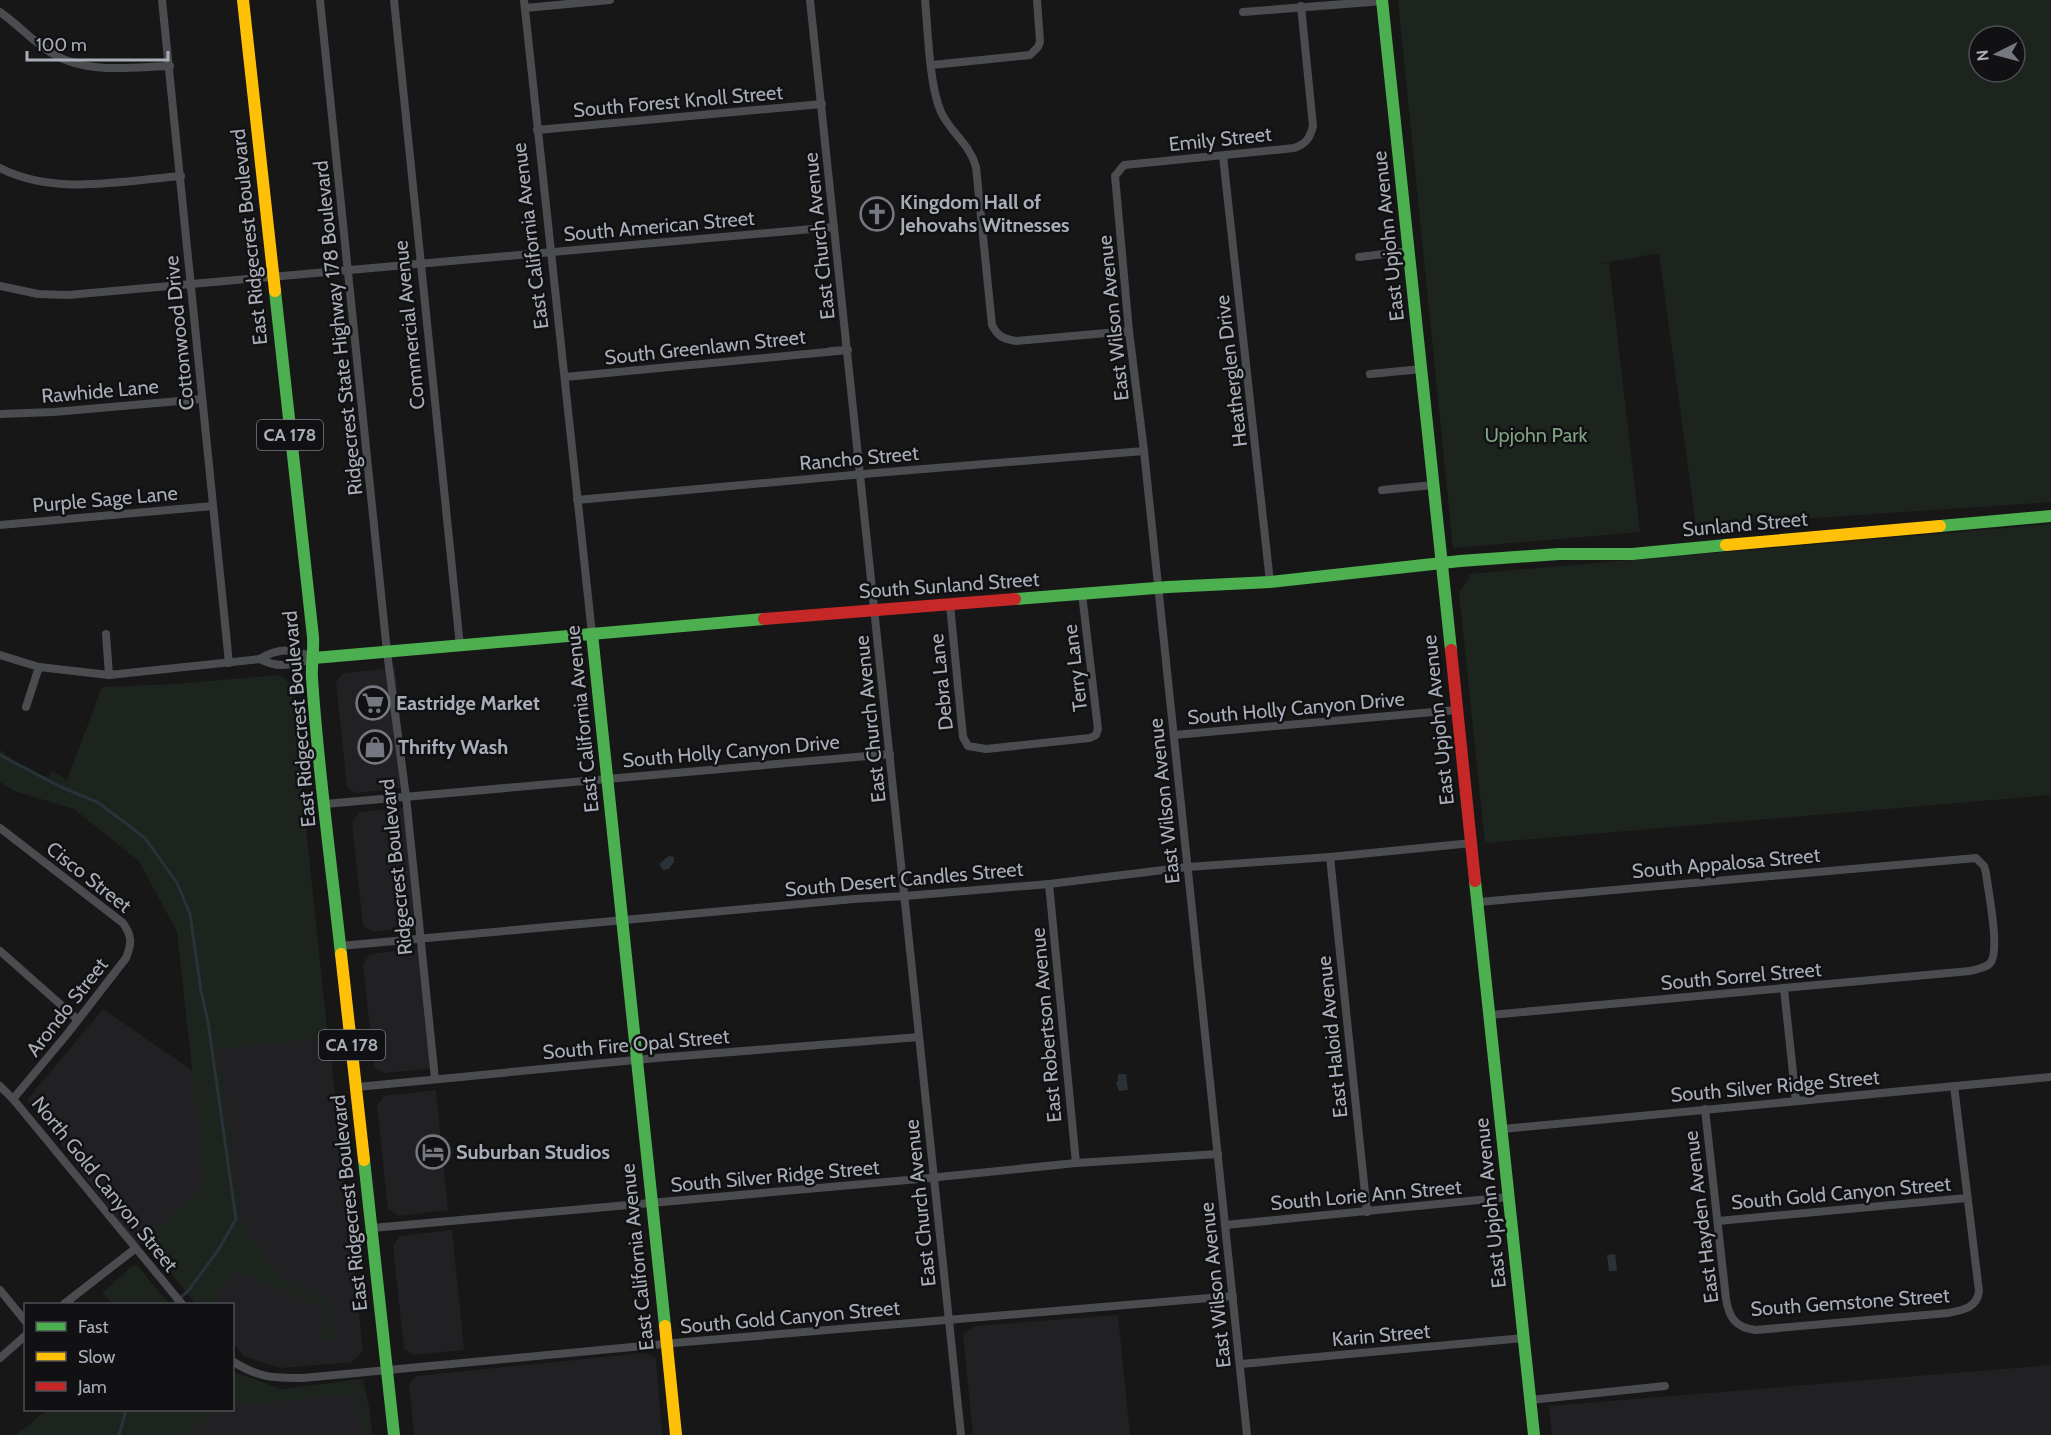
<svg xmlns="http://www.w3.org/2000/svg" width="2051" height="1435" font-family="Cabin,sans-serif">
  <rect width="100%" height="100%" fill="#171717"/>
  <!-- built -->
  <g fill="#212123">
    <polygon points="395,668 407,787 356,793 347,787 336,683 343,673"/>
    <polygon points="411,807 424,926 373,932 363,926 352,823 359,812"/>
    <polygon points="422,948 434,1068 384,1073 374,1067 363,964 370,954"/>
    <polygon points="103,1009 202,1077 208,1192 137,1245 27,1100"/>
    <polygon points="328,1031 363,1351 352,1362 281,1368 243,1356 233,1342 232,1304 207,1304 231,1214 217,1043"/>
    <polygon points="436,1090 448,1210 398,1216 388,1209 377,1106 384,1096"/>
    <polygon points="452,1230 464,1350 413,1355 404,1349 393,1246 400,1236"/>
    <polygon points="1118,1315 1130,1435 973,1435 963,1335 974,1326"/>
    <polygon points="644,1353 656,1358 662,1435 414,1435 409,1384 416,1376"/>
    <polygon points="2051,1365 2051,1435 1552,1435 1549,1406"/>
    <polygon points="363,1379 370,1411 372,1435 173,1435 203,1410 232,1410 233,1395"/>
  </g>
  <!-- green -->
  <g fill="#1d241e" fill-rule="evenodd">
    <path d="M1398,0H2051V502L1696,526L1659,253L1594,265L1609,263L1640,532L1453,548ZM1979,36H2015V72H1979Z"/>
    <polygon points="2051,524 2051,795 1485,843 1459,592 1469,578 1469,574"/>
    <polygon points="280,675 291,684 328,1038 218,1049 240,1215 248,1233 279,1277 332,1302 335,1340 320,1342 329,1308 233,1271 212,1304 196,1304 143,1240 205,1187 177,932 139,861 74,809 14,791 0,782 0,750 30,773 49,777 52,771 67,780 102,687 175,684"/>
    <polygon points="136,1265 138,1266 169,1304 114,1304 102,1293 131,1267"/>
    <polygon points="232,1371 284,1390 353,1380 359,1382 364,1386 369,1435 364,1435 359,1393 233,1406"/>
    <polygon points="47,1410 218,1410 187,1435 16,1435"/>
  </g>
  <!-- water -->
  <g fill="#2a3239">
    <polygon points="669,856 674,857 674,862 669,869 663,870 659,864"/>
    <polygon points="1118,1074 1126,1074 1128,1090 1119,1091 1116,1082 1118,1081"/>
    <polygon points="1615,1254 1617,1271 1609,1271 1607,1255"/>
  </g>
  <g fill="none" stroke-linecap="round" stroke-linejoin="round">
    <!-- stream -->
    <g stroke="#2a3239" stroke-width="3">
      <polyline points="0,755 59,786 99,803 145,838 177,883 190,914 201,991 208,1022 236,1219 219,1249 188,1291 173,1304"/>
      <polyline points="119,1435 126,1410"/>
    </g>
    <!-- street -->
    <g stroke="#4b4c50" stroke-width="8">
      <polyline points="162,0 229,663"/>
      <polyline points="320,0 387,652 406,797 435,1079"/>
      <polyline points="394,0 460,646"/>
      <polyline points="524,0 592,634"/>
      <polyline points="810,0 961,1435"/>
      <path d="M925,0C928,30 929,85 941,112C950,132 970,144 976,167L992,325C998,337 1004,339 1016,341L1129,331L1116,333"/>
      <polyline points="525,8 610,0"/>
      <path d="M0,12C19,25 35,44 55,55C88,74 132,67 170,66"/>
      <polyline points="1243,12 1383,1"/>
      <polyline points="932,65 1030,55 1038,47 1040,42 1037,0"/>
      <polyline points="537,130 822,104"/>
      <polyline points="1223,156 1270,582"/>
      <path d="M0,168C55,196 122,181 181,176"/>
      <polyline points="1359,257 1409,251"/>
      <polyline points="0,286 38,294 68,295 834,227"/>
      <polyline points="1370,374 1422,369"/>
      <polyline points="565,377 848,350 831,351"/>
      <polyline points="0,414 54,412 202,399"/>
      <polyline points="1382,490 1433,485"/>
      <polyline points="577,500 875,473 1144,451"/>
      <polyline points="0,525 213,506"/>
      <polyline points="950,605 963,737 968,746 986,749 1090,738 1096,735 1098,729 1082,594"/>
      <polyline points="106,634 109,675"/>
      <path d="M0,655L39,667L109,675L260,659C279,647 295,649 314,658"/>
      <path d="M260,659C277,669 295,665 314,658"/>
      <polyline points="26,707 39,667"/>
      <polyline points="1174,735 1456,710"/>
      <polyline points="325,804 890,754"/>
      <path d="M0,828L123,923C132,936 132,943 126,958L68,1033L13,1099"/>
      <polyline points="1330,857 1367,1212"/>
      <polyline points="1049,884 1076,1163"/>
      <path d="M1479,902L1976,858L1984,866L1986,873C1988,891 2000,948 1991,962C1987,968 1977,969 1970,971L1490,1015"/>
      <polyline points="340,946 854,899 905,896 1049,884 1188,867 1330,857 1472,843"/>
      <polyline points="0,951 77,1019"/>
      <polyline points="1784,989 1796,1101"/>
      <polyline points="0,1086 13,1099 182,1304"/>
      <polyline points="357,1087 656,1058 919,1037"/>
      <path d="M1705,1109L1726,1299C1729,1318 1736,1328 1756,1330L1948,1313C1963,1310 1977,1308 1979,1291L1954,1086"/>
      <polyline points="1502,1129 2051,1077"/>
      <polyline points="1718,1221 1967,1198"/>
      <polyline points="1225,1225 1509,1197"/>
      <polyline points="372,1228 919,1179 1076,1163 1218,1154"/>
      <polyline points="0,1290 26,1322"/>
      <polyline points="64,1304 136,1248"/>
      <polyline points="0,1358 26,1335"/>
      <path d="M232,1361C259,1378 272,1378 303,1378L685,1342L1233,1296"/>
      <polyline points="1241,1364 1524,1338"/>
      <polyline points="1530,1400 1665,1386"/>
      <path d="M1247,1435L1144,451L1129,331L1115,176L1124,165L1294,148C1306,144 1310,138 1313,126L1301,6"/>
    </g>
    <!-- fast -->
    <g stroke="#4caf50" stroke-width="12">
      <polyline points="1382,0 1451,650"/>
      <path d="M275,291L313,637C314,651 311,665 312,678C318,770 331,862 341,954"/>
      <polyline points="1940,526 2051,516"/>
      <polyline points="1015,599 1168,587 1270,582 1460,561 1559,554 1632,554 1726,545"/>
      <polyline points="592,634 665,1326"/>
      <polyline points="314,658 764,619"/>
      <polyline points="1475,881 1534,1435"/>
      <polyline points="364,1160 394,1435"/>
    </g>
    <!-- slow -->
    <g stroke="#ffc107" stroke-width="12">
      <polyline points="243,0 275,291"/>
      <polyline points="1726,545 1940,526"/>
      <polyline points="341,954 364,1160"/>
      <polyline points="665,1326 676,1435"/>
    </g>
    <!-- jam -->
    <g stroke="#c62828" stroke-width="12">
      <polyline points="764,619 1015,599"/>
      <polyline points="1451,650 1475,881"/>
    </g>
  </g>
  <!-- icons -->
  <defs>
    <g id="church-ring" transform="scale(1.725)"><circle r="9.5" fill="#111113" stroke="#757880" stroke-width="1.5"/><path d="M-1.2-6h2.4v3.5h3.3v2.4h-3.3V6h-2.4V-.1h-3.3v-2.4h3.3Z" fill="#757880"/></g>
    <g id="supermarket-ring" transform="scale(1.725)"><circle r="9.5" fill="#111113" stroke="#757880" stroke-width="1.5"/><path d="M-6-5.5h2.5l.6 2H6L4.5 2H-2.5L-4.4-4H-6ZM-1.5 3.2a1.3 1.3 0 1 0 .1 0ZM3 3.2a1.3 1.3 0 1 0 .1 0Z" fill="#757880"/></g>
    <g id="shop-ring" transform="scale(1.725)"><circle r="9.5" fill="#111113" stroke="#757880" stroke-width="1.5"/><path d="M-5-2.5h2.3a2.7 3.5 0 0 1 5.4 0H5L5.5 6h-11ZM-1.5-2.5h3a1.5 2.3 0 0 0-3 0Z" fill="#757880"/></g>
    <g id="hotel-ring" transform="scale(1.725)"><circle r="9.5" fill="#111113" stroke="#757880" stroke-width="1.5"/><path d="M-6-4.5h1.5V1H6V5H4.5V3h-9V5H-6ZM-4 0a1.8 1.8 0 1 1 3.6 0ZM.5 0V-2.5h3Q6-2.5 6 0Z" fill="#757880"/></g>
  </defs>
  <g fill-rule="evenodd">
    <use href="#church-ring" x="877" y="214"/>
    <use href="#supermarket-ring" x="373" y="703"/>
    <use href="#shop-ring" x="375" y="747"/>
    <use href="#hotel-ring" x="433" y="1152"/>
  </g>
  <g text-anchor="middle" stroke-width="5" stroke-linejoin="round" paint-order="stroke">
    <!-- shield labels -->
    <g fill="#111113" stroke="#7b7e86" stroke-width="1.5">
      <rect x="257" y="420" width="66" height="30" rx="4.5"/>
      <rect x="319" y="1030" width="66" height="30" rx="4.5"/>
    </g>
    <g font-size="18" font-weight="bold" fill="#a8adb8">
      <text x="290" y="441">CA 178</text>
      <text x="352" y="1051">CA 178</text>
    </g>
    <!-- street labels -->
    <g font-size="20" fill="#a8adb8" stroke="#111113">
      <text transform="translate(678 101) rotate(-5)" y="7">South Forest Knoll Street</text>
      <text transform="translate(1220 139) rotate(-6)" y="7">Emily Street</text>
      <text transform="translate(659 226) rotate(-5)" y="7">South American Street</text>
      <text transform="translate(530 236) rotate(-97)" y="7">East California Avenue</text>
      <text transform="translate(819 236) rotate(-96)" y="7">East Church Avenue</text>
      <text transform="translate(1388 236) rotate(-96)" y="7">East Upjohn Avenue</text>
      <text transform="translate(249 237) rotate(-96)" y="7">East Ridgecrest Boulevard</text>
      <text transform="translate(1113 318) rotate(-96)" y="7">East Wilson Avenue</text>
      <text transform="translate(409 325) rotate(-96)" y="7">Commercial Avenue</text>
      <text transform="translate(338 328) rotate(-96)" y="7">Ridgecrest State Highway 178 Boulevard</text>
      <text transform="translate(179 333) rotate(-96)" y="7">Cottonwood Drive</text>
      <text transform="translate(705 347) rotate(-6)" y="7">South Greenlawn Street</text>
      <text transform="translate(1231 371) rotate(-97)" y="7">Heatherglen Drive</text>
      <text transform="translate(100 391) rotate(-5)" y="7">Rawhide Lane</text>
      <text transform="translate(859 458) rotate(-5)" y="7">Rancho Street</text>
      <text transform="translate(105 499) rotate(-5)" y="7">Purple Sage Lane</text>
      <text transform="translate(1745 524) rotate(-5)" y="7">Sunland Street</text>
      <text transform="translate(949 585) rotate(-4)" y="7">South Sunland Street</text>
      <text transform="translate(1075 668) rotate(-97)" y="7">Terry Lane</text>
      <text transform="translate(941 682) rotate(-96)" y="7">Debra Lane</text>
      <text transform="translate(1296 708) rotate(-5)" y="7">South Holly Canyon Drive</text>
      <text transform="translate(299 719) rotate(-95)" y="7">East Ridgecrest Boulevard</text>
      <text transform="translate(582 719) rotate(-96)" y="7">East California Avenue</text>
      <text transform="translate(870 719) rotate(-96)" y="7">East Church Avenue</text>
      <text transform="translate(1438 720) rotate(-96)" y="7">East Upjohn Avenue</text>
      <text transform="translate(731 751) rotate(-5)" y="7">South Holly Canyon Drive</text>
      <text transform="translate(1164 801) rotate(-96)" y="7">East Wilson Avenue</text>
      <text transform="translate(1726 863) rotate(-5)" y="7">South Appalosa Street</text>
      <text transform="translate(396 867) rotate(-96)" y="7">Ridgecrest Boulevard</text>
      <text transform="translate(89 877) rotate(38)" y="7">Cisco Street</text>
      <text transform="translate(904 879) rotate(-5)" y="7">South Desert Candles Street</text>
      <text transform="translate(1741 976) rotate(-5)" y="7">South Sorrel Street</text>
      <text transform="translate(67 1007) rotate(-52)" y="7">Arondo Street</text>
      <text transform="translate(1046 1025) rotate(-95)" y="7">East Robertson Avenue</text>
      <text transform="translate(1332 1037) rotate(-96)" y="7">East Haloid Avenue</text>
      <text transform="translate(636 1044) rotate(-5)" y="7">South Fire Opal Street</text>
      <text transform="translate(1775 1086) rotate(-5)" y="7">South Silver Ridge Street</text>
      <text transform="translate(775 1176) rotate(-5)" y="7">South Silver Ridge Street</text>
      <text transform="translate(105 1184) rotate(51)" y="7">North Gold Canyon Street</text>
      <text transform="translate(1841 1193) rotate(-5)" y="7">South Gold Canyon Street</text>
      <text transform="translate(1366 1195) rotate(-5)" y="7">South Lorie Ann Street</text>
      <text transform="translate(349 1203) rotate(-96)" y="7">East Ridgecrest Boulevard</text>
      <text transform="translate(920 1203) rotate(-96)" y="7">East Church Avenue</text>
      <text transform="translate(1490 1203) rotate(-96)" y="7">East Upjohn Avenue</text>
      <text transform="translate(1701 1217) rotate(-97)" y="7">East Hayden Avenue</text>
      <text transform="translate(637 1257) rotate(-96)" y="7">East California Avenue</text>
      <text transform="translate(1215 1285) rotate(-96)" y="7">East Wilson Avenue</text>
      <text transform="translate(1850 1302) rotate(-4)" y="7">South Gemstone Street</text>
      <text transform="translate(790 1317) rotate(-5)" y="7">South Gold Canyon Street</text>
      <text transform="translate(1381 1335) rotate(-5)" y="7">Karin Street</text>
    </g>
    <!-- poi labels -->
    <g font-size="20" font-weight="bold" fill="#a8adb8" stroke="#111113" text-anchor="start">
      <text x="900" y="209">Kingdom Hall of<tspan x="900" dy="23">Jehovahs Witnesses</tspan></text>
      <text x="396" y="710">Eastridge Market</text>
      <text x="398" y="754">Thrifty Wash</text>
      <text x="456" y="1159">Suburban Studios</text>
    </g>
    <!-- park labels -->
    <g font-size="20" fill="#7fa381" stroke="#111113">
      <text x="1536" y="442">Upjohn Park</text>
    </g>
  </g>
  <!-- legend -->
  <rect x="24" y="1303" width="210" height="108" fill="#111113" stroke="#4d4f55" stroke-width="1.5"/>
  <rect x="36" y="1322" width="30" height="9" fill="#4caf50" stroke="#4d4f55" stroke-width="1.5"/>
  <text x="78" y="1333" font-size="18" fill="#a8adb8">Fast</text>
  <rect x="36" y="1352" width="30" height="9" fill="#ffc107" stroke="#4d4f55" stroke-width="1.5"/>
  <text x="78" y="1363" font-size="18" fill="#a8adb8">Slow</text>
  <rect x="36" y="1382" width="30" height="9" fill="#c62828" stroke="#4d4f55" stroke-width="1.5"/>
  <text x="78" y="1393" font-size="18" fill="#a8adb8">Jam</text>
  <!-- north arrow -->
  <g transform="translate(1997 54) rotate(264)"><circle r="28" fill="#111113" stroke="#4d4f55" stroke-width="1.5"/>
  <path d="M0-4.5L10 22L0 15L-10 22Z" fill="#757880"/>
  <text y="-9" font-size="16" font-weight="bold" text-anchor="middle" fill="#a8adb8">N</text>
  </g>
  <!-- scale -->
  <path d="M27 51v9h141v-9" fill="none" stroke="#a8adb8" stroke-width="3"/>
  <text x="36" y="51" font-size="18" fill="#a8adb8" stroke="#111113" stroke-width="4.5" paint-order="stroke">100 m</text>
</svg>
